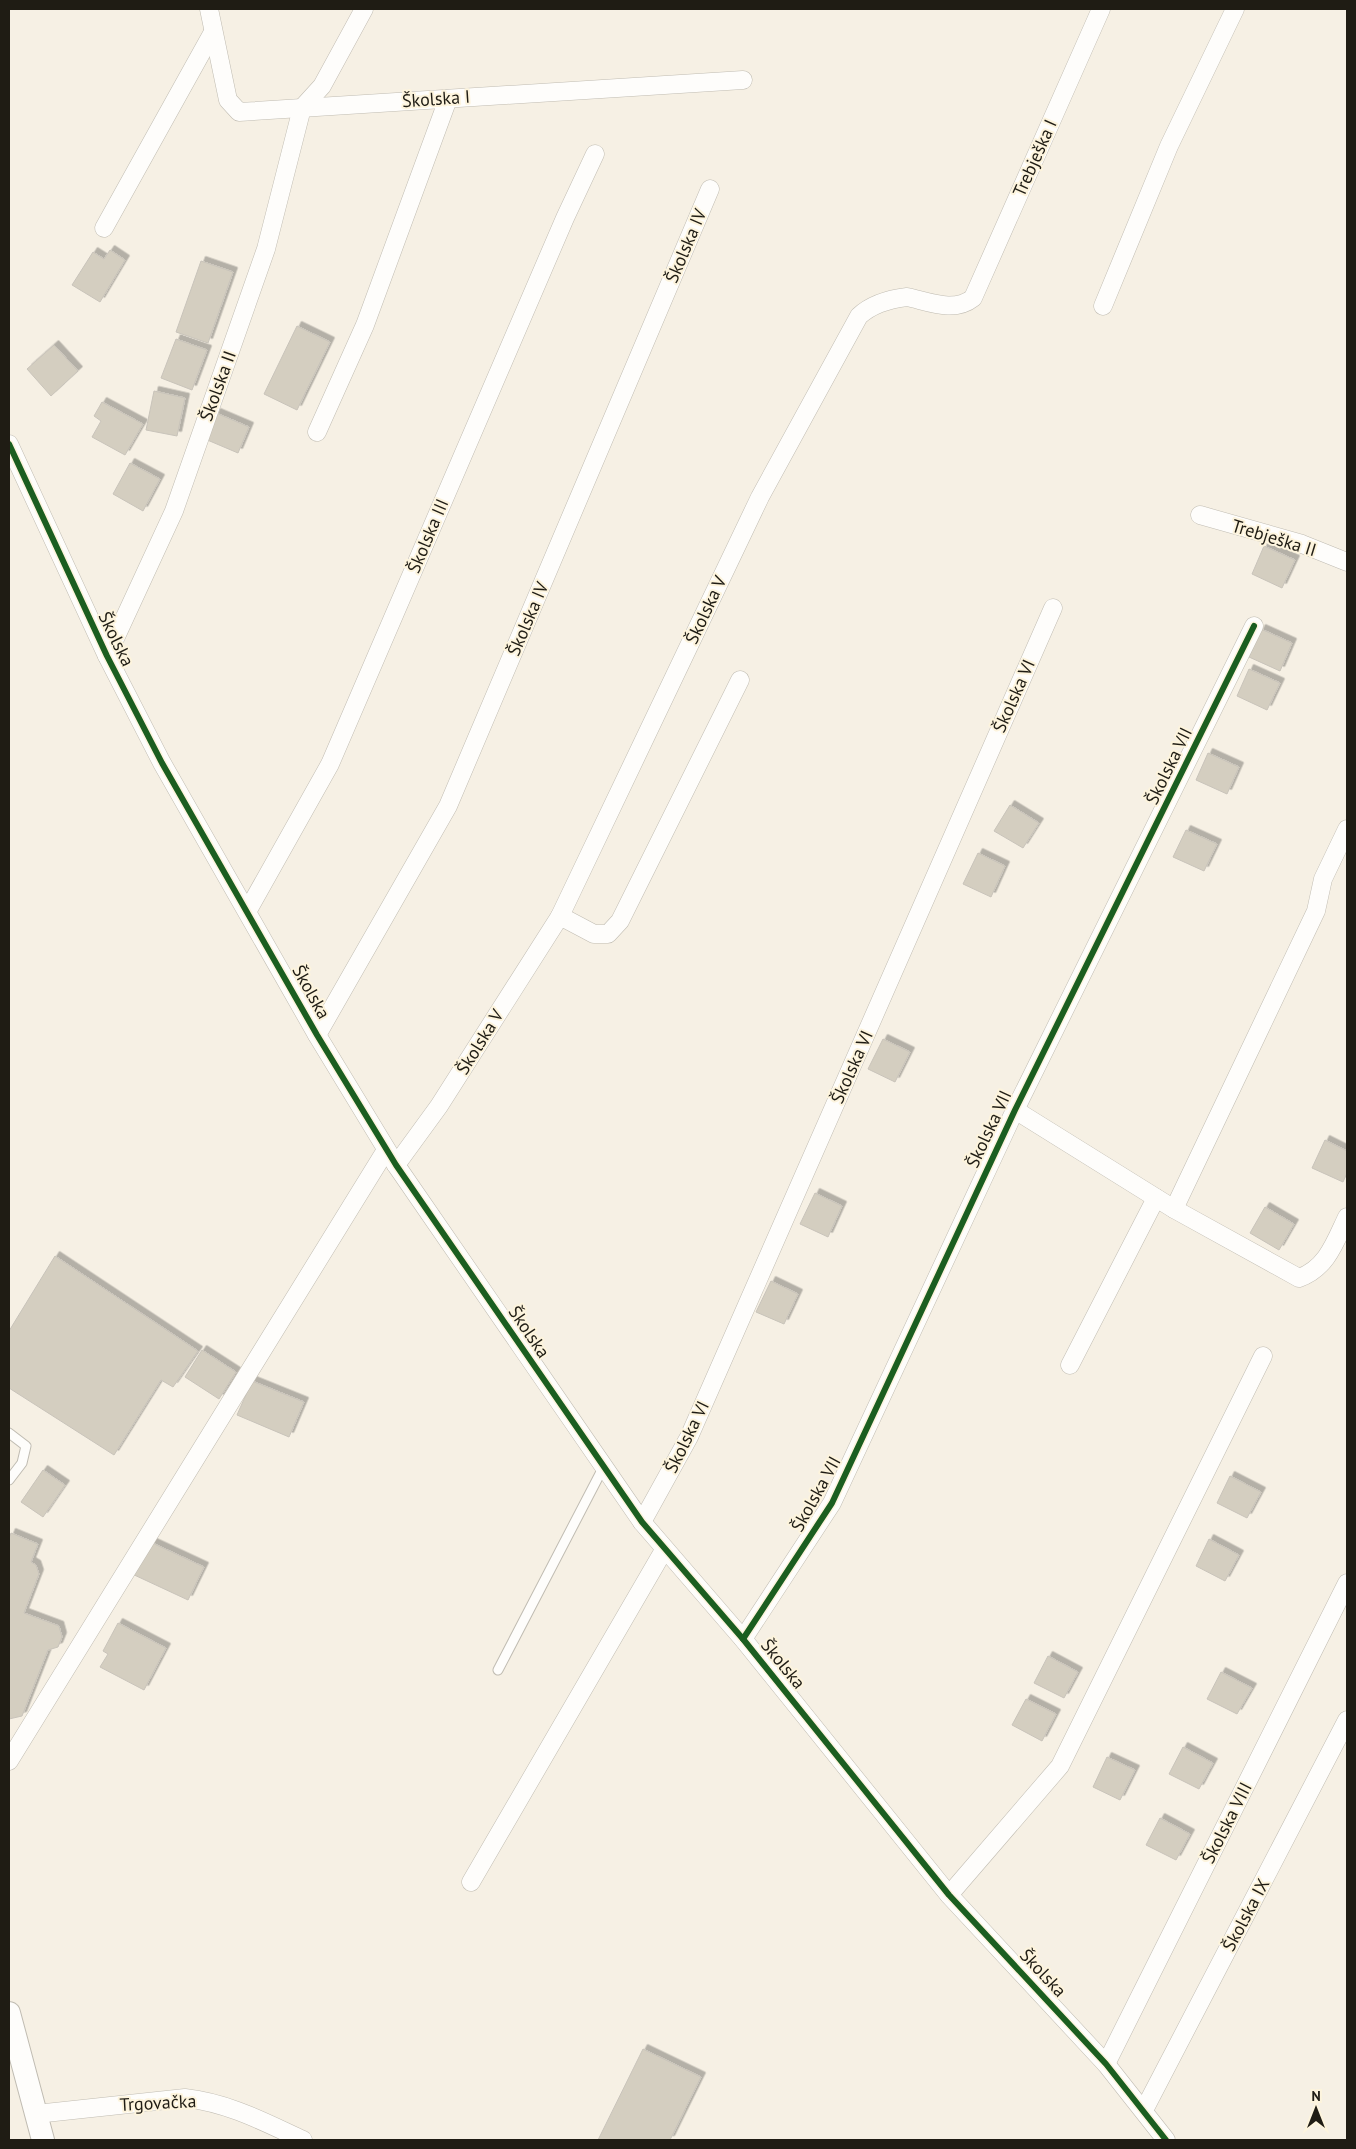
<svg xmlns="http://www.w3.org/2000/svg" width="1356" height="2149" font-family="'PT Sans',sans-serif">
  <defs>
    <filter id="shadow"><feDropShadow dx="4.5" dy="-4.5" stdDeviation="0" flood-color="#0004"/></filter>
  </defs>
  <rect width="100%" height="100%" fill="#f6f0e4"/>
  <!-- building -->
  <g fill="#d4cec0" stroke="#c8c3ba" filter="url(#shadow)">
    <polygon points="110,250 125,260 100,302 72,285 93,252 104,259"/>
    <polygon points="201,261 233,272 208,343 176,332"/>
    <polygon points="297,326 330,342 297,410 264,394"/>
    <polygon points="176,339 207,350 192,390 161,378"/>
    <polygon points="54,345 78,371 51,396 27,369"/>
    <polygon points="154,391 185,398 177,436 146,430"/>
    <polygon points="102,402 143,424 125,455 92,437 101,421 94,416"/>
    <polygon points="216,413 249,427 238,453 205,439"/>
    <polygon points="130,463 160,479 143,511 113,494"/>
    <polygon points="1264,546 1295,560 1282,588 1252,574"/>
    <polygon points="1261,629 1292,643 1280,671 1249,657"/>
    <polygon points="1249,669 1280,683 1267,710 1237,696"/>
    <polygon points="1208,753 1239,767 1227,794 1196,780"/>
    <polygon points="1010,805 1039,823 1023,848 994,831"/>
    <polygon points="1186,830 1217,844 1204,871 1173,857"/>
    <polygon points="978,853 1005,866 991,897 963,884"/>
    <polygon points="883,1039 910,1052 895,1082 868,1069"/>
    <polygon points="1325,1140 1347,1151 1347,1173 1343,1182 1312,1168"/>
    <polygon points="815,1193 842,1206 828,1237 800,1224"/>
    <polygon points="1265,1207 1294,1224 1279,1250 1250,1233"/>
    <polygon points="55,1256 198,1351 173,1387 161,1380 114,1455 9,1388 9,1331"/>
    <polygon points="771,1281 798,1294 784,1324 756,1312"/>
    <polygon points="202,1350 236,1372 219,1399 185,1377"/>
    <polygon points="252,1381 304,1402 289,1437 237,1415"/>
    <polygon points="43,1470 65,1485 43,1517 21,1502"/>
    <polygon points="1230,1476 1261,1492 1247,1518 1217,1503"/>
    <polygon points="11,1533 38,1544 31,1562 36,1565 39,1574 24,1613 59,1626 62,1637 58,1647 48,1650 22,1716 9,1719 9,1538"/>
    <polygon points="1209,1539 1239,1555 1225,1581 1196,1566"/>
    <polygon points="146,1540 204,1567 188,1600 130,1573"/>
    <polygon points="118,1623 166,1648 144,1690 100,1667 108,1654 103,1651"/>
    <polygon points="1048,1656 1078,1672 1064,1698 1034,1683"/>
    <polygon points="1221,1672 1252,1688 1237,1714 1207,1699"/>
    <polygon points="1026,1699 1056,1714 1042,1741 1012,1725"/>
    <polygon points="1183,1747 1213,1763 1199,1789 1169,1774"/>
    <polygon points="1107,1757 1135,1770 1120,1800 1093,1787"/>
    <polygon points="1160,1818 1190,1834 1176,1860 1146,1845"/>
    <polygon points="643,2049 701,2077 670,2140 598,2140"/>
  </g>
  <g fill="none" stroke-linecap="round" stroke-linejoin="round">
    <!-- service casing -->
    <g stroke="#c0bcb2" stroke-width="11">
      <g id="service">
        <polyline points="9,1433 26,1446 22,1463 9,1480"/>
        <polyline points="498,1670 603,1468"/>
      </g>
    </g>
    <!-- minor casing -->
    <g stroke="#c0bcb2" stroke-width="19">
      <g id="minor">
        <polyline points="209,9 228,100 239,112 743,80"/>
        <polyline points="104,228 213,32"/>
        <polyline points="1103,306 1169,146 1235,9"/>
        <polyline points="317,432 365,325 448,99"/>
        <polyline points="9,444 107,656 162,763 317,1035 396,1165 642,1522 743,1639 949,1895 1106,2064 1166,2140"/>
        <polyline points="1200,515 1302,544 1347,562"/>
        <polyline points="107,656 174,511 266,249 302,108 322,86 364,9"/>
        <polyline points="248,910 330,764 565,218 595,154"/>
        <path d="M560,916L760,497L859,316C872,304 890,299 907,297C930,302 954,313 973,298L1101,9"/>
        <polyline points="317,1035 448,806 710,189"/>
        <path d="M1015,1110L1174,1209L1299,1278C1327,1268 1335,1242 1347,1217"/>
        <polyline points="396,1165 439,1106 560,916 594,934 608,934 620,921 740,680"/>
        <polyline points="1174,1209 1316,911 1323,879 1347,829"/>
        <polyline points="1070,1365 1156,1198"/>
        <polyline points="642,1522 689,1437 1053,608"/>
        <polyline points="743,1639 832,1503 1015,1110 1254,626"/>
        <polyline points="9,1761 386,1150"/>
        <polyline points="471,1882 664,1550"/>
        <polyline points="949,1895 1060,1766 1263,1356"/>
        <polyline points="1106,2064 1347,1583"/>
        <polyline points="1144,2110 1347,1720"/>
        <path d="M36,2114L185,2098C229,2103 264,2122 303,2140"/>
      </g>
    </g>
    <!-- tertiary casing -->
    <g stroke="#c0bcb2" stroke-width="24">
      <polyline id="tertiary" points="9,2013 43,2140"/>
    </g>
    <!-- service -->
    <use href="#service" stroke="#fefdfb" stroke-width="9"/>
    <!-- minor -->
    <use href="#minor" stroke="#fefdfb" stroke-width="18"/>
    <!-- tertiary -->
    <use href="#tertiary" stroke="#fefdfb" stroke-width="22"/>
    <!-- cycleway casing -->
    <g stroke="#fdf4dd" stroke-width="9">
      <g id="cycleway">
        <polyline points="9,444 107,656 162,763 317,1035 396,1165 642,1522 743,1639 949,1895 1106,2064 1166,2140"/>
        <polyline points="743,1639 832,1503 1015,1110 1254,626"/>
      </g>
    </g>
    <!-- cycleway -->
    <use href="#cycleway" stroke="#1b5e20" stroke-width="6"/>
  </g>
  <g text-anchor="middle" stroke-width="4" stroke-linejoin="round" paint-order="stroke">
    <!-- street labels -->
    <g font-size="18" fill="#1f1c14" stroke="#fdf4dd">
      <text transform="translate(436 99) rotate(-4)" y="6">Školska I</text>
      <text transform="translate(1035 158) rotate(-66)" y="6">Trebješka I</text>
      <text transform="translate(686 246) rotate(-67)" y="6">Školska IV</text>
      <text transform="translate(218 386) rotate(-70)" y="6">Školska II</text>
      <text transform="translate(428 536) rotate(-67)" y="6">Školska III</text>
      <text transform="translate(1274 538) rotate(17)" y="6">Trebješka II</text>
      <text transform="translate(706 610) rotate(-65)" y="6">Školska V</text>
      <text transform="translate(528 619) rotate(-67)" y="6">Školska IV</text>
      <text transform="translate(116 639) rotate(64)" y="6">Školska</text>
      <text transform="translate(1014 696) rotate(-66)" y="6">Školska VI</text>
      <text transform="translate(1169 766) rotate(-64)" y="6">Školska VII</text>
      <text transform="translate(311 992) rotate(61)" y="6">Školska</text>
      <text transform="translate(480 1042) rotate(-58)" y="6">Školska V</text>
      <text transform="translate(852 1067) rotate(-66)" y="6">Školska VI</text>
      <text transform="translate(989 1129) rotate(-65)" y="6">Školska VII</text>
      <text transform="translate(529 1332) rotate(56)" y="6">Školska</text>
      <text transform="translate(687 1437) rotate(-64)" y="6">Školska VI</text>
      <text transform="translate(816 1494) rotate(-61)" y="6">Školska VII</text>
      <text transform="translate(783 1664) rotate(51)" y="6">Školska</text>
      <text transform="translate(1227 1823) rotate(-63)" y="6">Školska VIII</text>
      <text transform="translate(1246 1915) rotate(-62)" y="6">Školska IX</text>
      <text transform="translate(1043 1973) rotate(47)" y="6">Školska</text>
      <text transform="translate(158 2103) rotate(-3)" y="6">Trgovačka</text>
    </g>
  </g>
  <!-- border -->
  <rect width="1356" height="2149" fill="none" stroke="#1f1c14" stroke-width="20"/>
  <!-- north arrow -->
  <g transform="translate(1316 2109)" stroke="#fdf4dd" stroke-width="4" paint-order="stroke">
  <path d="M0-4L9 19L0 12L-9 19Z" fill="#1f1c14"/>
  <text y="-8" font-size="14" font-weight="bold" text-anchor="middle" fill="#1f1c14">N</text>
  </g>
</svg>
